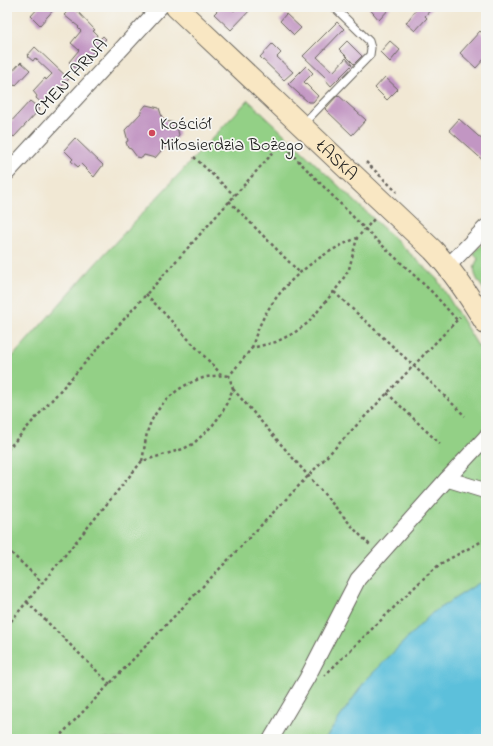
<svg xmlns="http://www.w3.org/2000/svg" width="493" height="746" font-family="'Indie Flower',sans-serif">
  <rect width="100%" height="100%" fill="#f6f6f2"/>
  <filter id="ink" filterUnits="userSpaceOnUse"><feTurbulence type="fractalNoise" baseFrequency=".025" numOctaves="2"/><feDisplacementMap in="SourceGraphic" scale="8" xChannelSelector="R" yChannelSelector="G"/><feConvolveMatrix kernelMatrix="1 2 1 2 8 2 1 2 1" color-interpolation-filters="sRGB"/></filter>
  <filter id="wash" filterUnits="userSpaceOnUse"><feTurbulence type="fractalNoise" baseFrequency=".012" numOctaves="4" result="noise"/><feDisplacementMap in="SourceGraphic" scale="16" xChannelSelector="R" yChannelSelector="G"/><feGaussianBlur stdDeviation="0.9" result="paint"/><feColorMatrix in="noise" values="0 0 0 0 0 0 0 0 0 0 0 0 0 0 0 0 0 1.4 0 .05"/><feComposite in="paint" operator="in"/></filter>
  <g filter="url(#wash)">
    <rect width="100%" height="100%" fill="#f1e8d4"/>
    <!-- green -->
    <g fill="#93d086" stroke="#587651">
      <polygon points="248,100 437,279 486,359 486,739 7,739 7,363 97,262"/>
      <path d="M486,240V293C479,282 469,272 478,259L473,253Z"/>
    </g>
    <!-- water -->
    <polygon fill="#5cc0db" stroke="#3c6e7c" points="479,583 486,586 486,739 325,739 365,681 432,613"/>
    <g id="blocks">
      <!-- building -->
      <g fill="#c296c3">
        <polygon points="39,7 56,7 40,25 31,16"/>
        <polygon points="72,7 76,10 95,30 93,31 97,35 96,37 99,40 103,36 106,39 77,69 69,62 79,50 71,43 81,31 78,28 79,27 64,15"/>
        <polygon points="221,7 230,7 234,11 238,7 253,7 231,30 214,14"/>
        <polygon points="368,7 391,7 379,20"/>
        <polygon points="418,7 433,7 425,16 427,18 415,31 406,23"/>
        <polygon points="286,14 301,28 294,35 280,21"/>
        <polygon points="337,22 344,29 317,57 333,72 346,58 352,65 331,86 325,79 326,78 303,56"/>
        <polygon points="480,31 486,37 486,57 476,68 460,53"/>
        <polygon points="347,41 362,56 354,64 339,49"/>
        <polygon points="390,41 400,50 390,62 380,52"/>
        <polygon points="272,44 281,53 277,57 293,72 284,80 260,57"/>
        <polygon points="35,47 69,79 44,105 36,98 37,96 33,91 45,78 46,80 52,74 35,58 33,61 27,56"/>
        <polygon points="21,62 30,70 15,86 7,77"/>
        <polygon points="306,66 313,73 304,82 318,96 313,102 308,102 288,84"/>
        <polygon points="385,77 398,89 387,100 375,88"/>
        <polygon points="338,95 366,120 352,135 325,109"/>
        <polygon points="30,101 40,109 14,137 7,130 7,126"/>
        <polygon points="146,105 159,108 162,117 166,121 176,123 179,135 171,144 168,143 155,158 144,155 142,158 137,157 131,149 128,148 126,142 128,141 125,130 141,113 141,111"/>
        <polygon points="459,119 486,143 486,163 449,130"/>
        <polygon points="75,138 103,165 94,177 81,164 78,167 71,161 73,159 64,150"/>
      </g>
    </g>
  </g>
  <g filter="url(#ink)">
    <use href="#blocks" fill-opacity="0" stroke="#67635c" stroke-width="1"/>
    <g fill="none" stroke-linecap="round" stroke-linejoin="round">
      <!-- service casing -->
      <g stroke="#67635c" stroke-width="9">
        <polyline id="service" points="303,124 370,55 371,48 369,41 334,7"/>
      </g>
      <!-- minor casing -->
      <g stroke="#67635c" stroke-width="17">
        <g id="minor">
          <polyline points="7,173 160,7"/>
          <polyline points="448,266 486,227"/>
          <polyline points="486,437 447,479 486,491"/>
          <polyline points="271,739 307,678 358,579 447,479"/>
        </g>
      </g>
      <!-- secondary casing -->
      <g stroke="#67635c" stroke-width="23">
        <g id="secondary">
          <path id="s1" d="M176,7L433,250C454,272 470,297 486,324"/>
        </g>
      </g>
      <!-- path -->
      <g stroke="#67635c" stroke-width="2.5" stroke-dasharray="3 3" stroke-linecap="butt">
        <polyline points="281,143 365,229 433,293 457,320"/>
        <polyline points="194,157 234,195"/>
        <polyline points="366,162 397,192"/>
        <polyline points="229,201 300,273"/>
        <polyline points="334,292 414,366 465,416"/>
        <polyline points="146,294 221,374"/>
        <path d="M252,348C265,295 309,258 357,238"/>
        <polyline points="233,389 357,532 371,546"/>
        <polyline points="387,393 440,444"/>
        <polyline points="7,450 287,137"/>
        <path d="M142,461C144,452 145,442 147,433C156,399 194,371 229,376"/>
        <polyline points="7,549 43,583"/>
        <polyline points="27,602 110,684"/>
        <polyline points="7,626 142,461 183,449 193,444 212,426 222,413 233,389 229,376 252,348 276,342 294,333 309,322 340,284 349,269 357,238 375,218"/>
        <polyline points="324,676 426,576 440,564 486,539"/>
        <polyline points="7,738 8,739"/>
        <polyline points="57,739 460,317"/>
      </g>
      <!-- service -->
      <use href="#service" stroke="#fff" stroke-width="7"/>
      <!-- minor -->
      <use href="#minor" stroke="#fff" stroke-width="15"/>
      <!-- secondary -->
      <use href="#secondary" stroke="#f9e7c3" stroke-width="21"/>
    </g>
  </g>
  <!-- markers -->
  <circle fill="#d1495b" stroke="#f6f6f2" stroke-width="1.5" cx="152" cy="133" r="4"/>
  <g text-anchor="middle" stroke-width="3.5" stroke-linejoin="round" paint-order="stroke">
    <!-- street labels -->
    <g font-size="18" fill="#1c1c1c" stroke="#f6f6f2">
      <text transform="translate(70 77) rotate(-47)" y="6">CMENTARNA</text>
      <text dy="6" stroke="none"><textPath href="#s1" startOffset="222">ŁASKA</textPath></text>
    </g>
    <!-- poi labels -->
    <g font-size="18" fill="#1c1c1c" stroke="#f6f6f2" text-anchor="start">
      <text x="160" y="129">Kościół<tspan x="160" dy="21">Miłosierdzia Bożego</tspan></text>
    </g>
  </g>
  <!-- margin -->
  <rect width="493" height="746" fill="none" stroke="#f6f6f2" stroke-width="24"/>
</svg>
